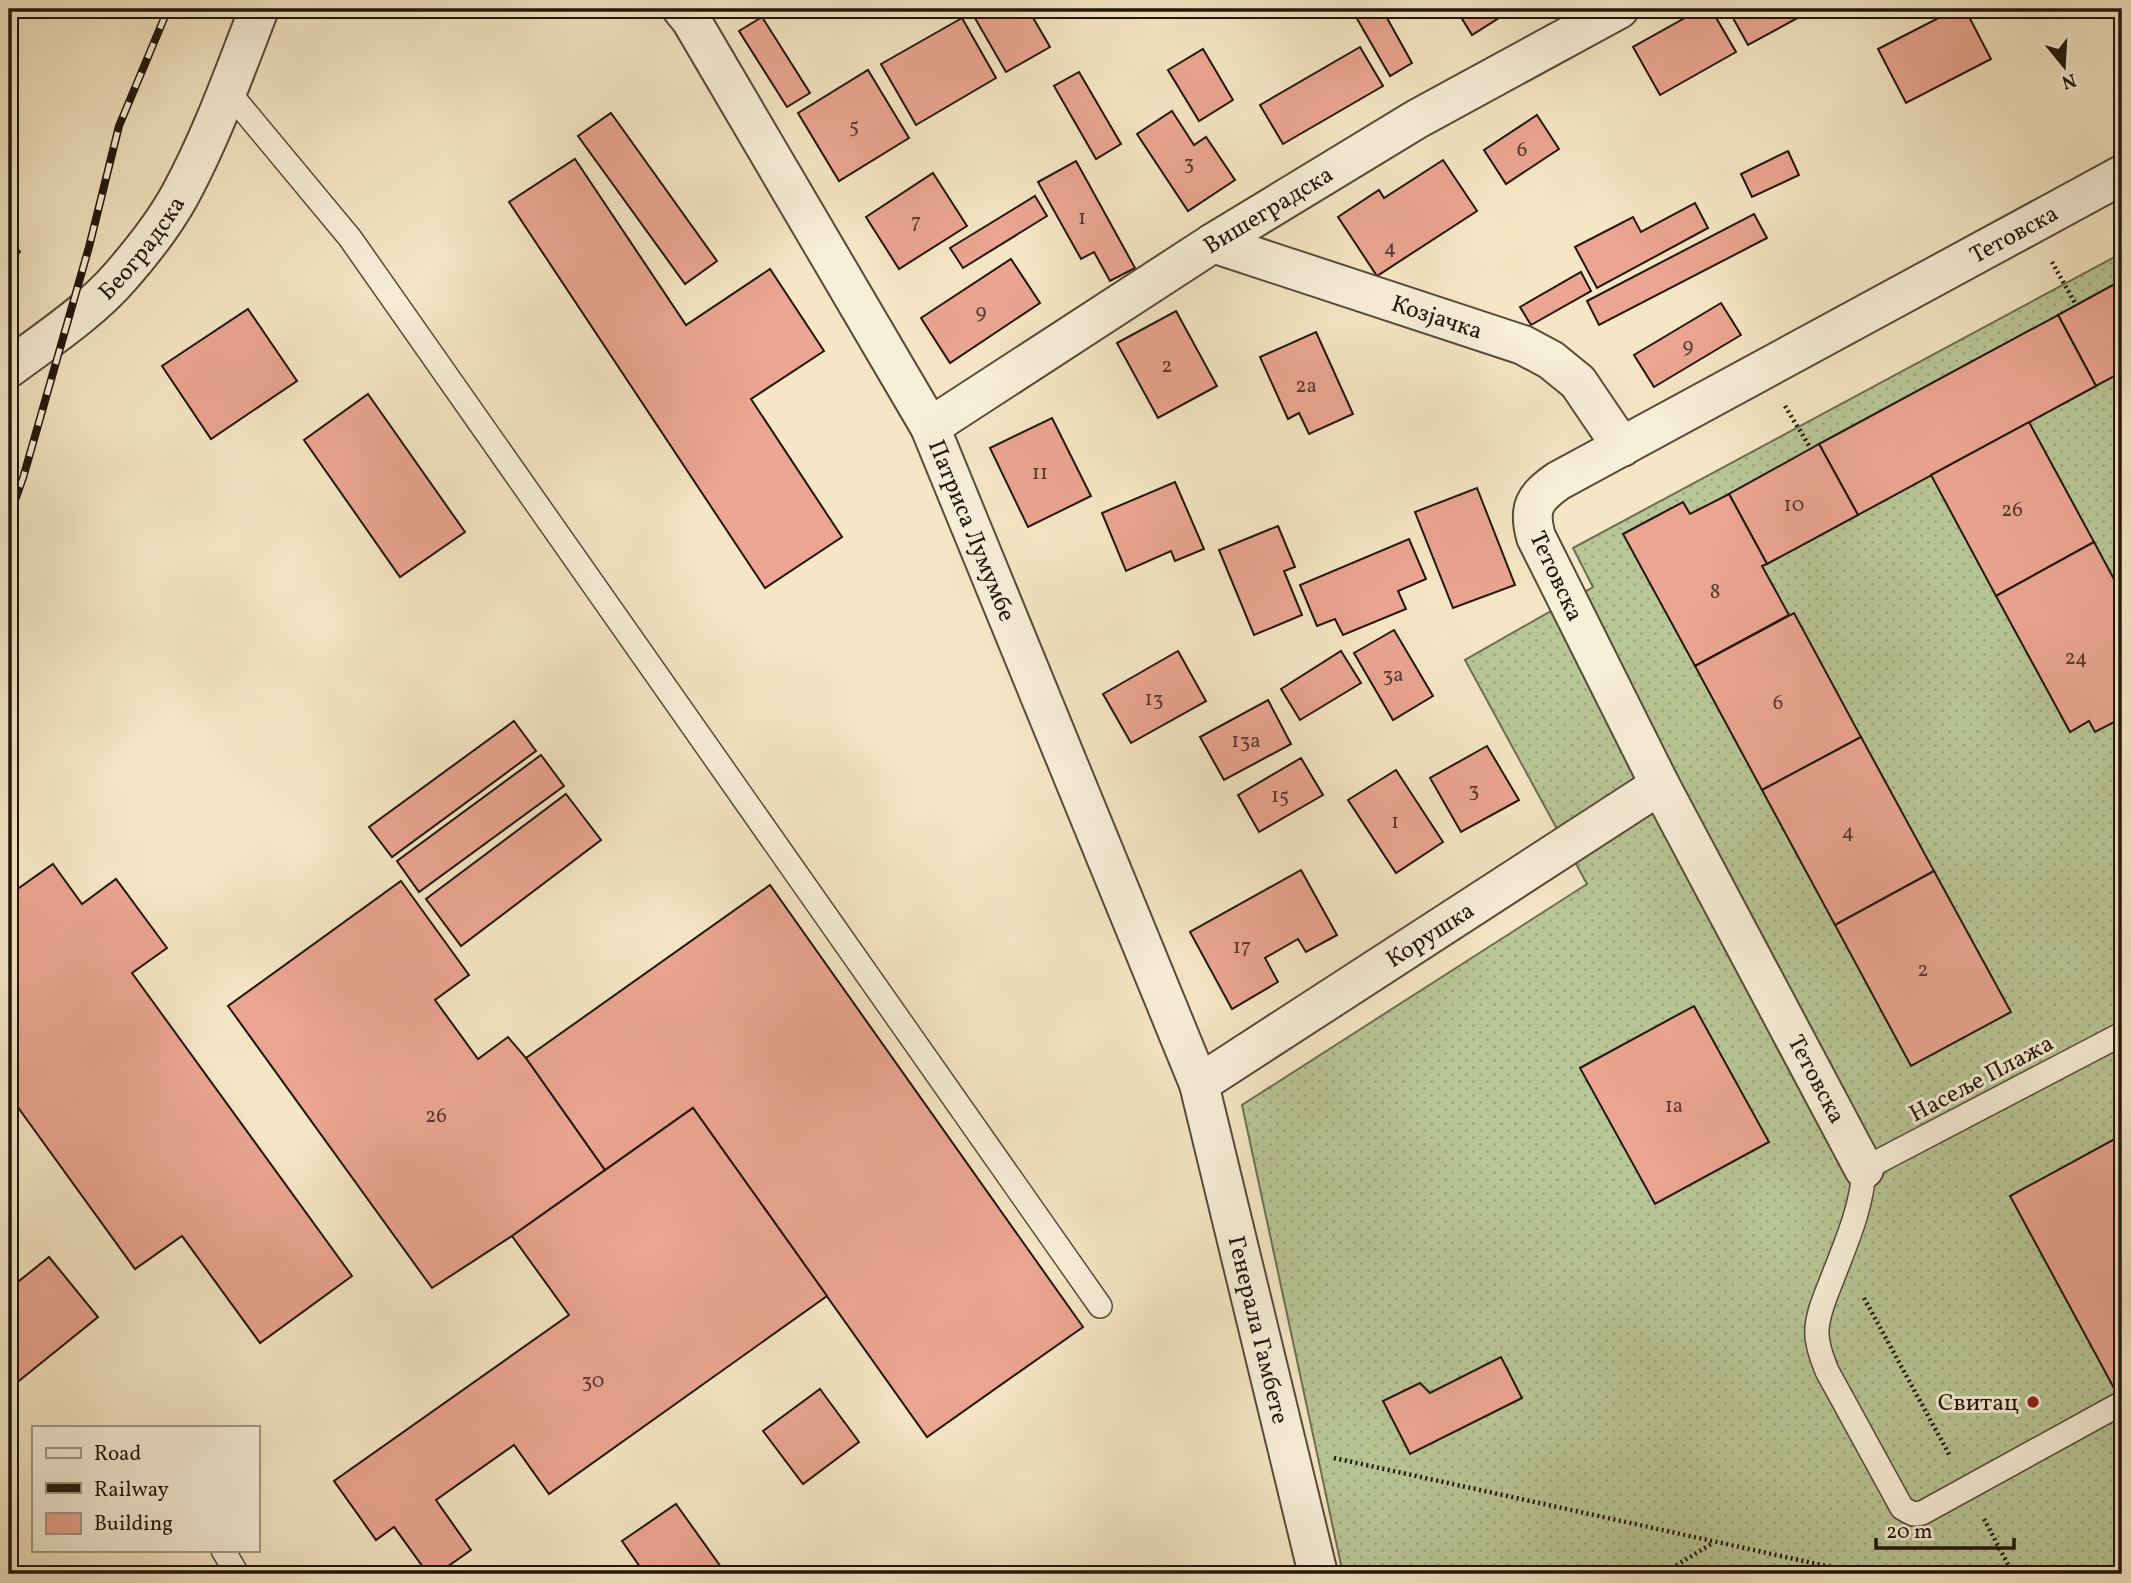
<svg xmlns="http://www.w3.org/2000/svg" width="2131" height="1583" font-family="Vollkorn,serif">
  <defs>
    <pattern id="grass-dots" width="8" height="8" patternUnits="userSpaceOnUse" patternTransform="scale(1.75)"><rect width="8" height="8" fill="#b9c697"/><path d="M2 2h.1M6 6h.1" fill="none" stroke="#9fa981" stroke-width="1.8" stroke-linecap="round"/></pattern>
  </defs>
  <rect width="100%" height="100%" fill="#f5e6c5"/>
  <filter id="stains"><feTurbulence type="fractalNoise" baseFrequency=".00286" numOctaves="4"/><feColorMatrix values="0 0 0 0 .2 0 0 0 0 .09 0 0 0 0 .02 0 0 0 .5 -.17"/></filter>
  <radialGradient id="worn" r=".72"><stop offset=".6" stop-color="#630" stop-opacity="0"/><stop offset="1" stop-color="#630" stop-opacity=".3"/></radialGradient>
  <!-- grass -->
  <polygon fill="url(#grass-dots)" stroke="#6d6e52" stroke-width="2" points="2122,253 2122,1574 1343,1574 1242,1105 1587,884 1465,660 1593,587 1573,548"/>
  <!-- building -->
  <g fill="#eba592" stroke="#21160c" stroke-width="2">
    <polygon points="980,9 1028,9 1050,47 1006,72 972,13"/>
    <polygon points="1354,9 1382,9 1412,63 1390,76 1352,10"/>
    <polygon points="1456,9 1513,9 1472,35"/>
    <polygon points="1701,9 1711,9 1736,52 1660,95 1633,47"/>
    <polygon points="1728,9 1814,9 1748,45"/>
    <polygon points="1956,9 1965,9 1991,59 1906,103 1878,49"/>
    <polygon points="762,17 810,93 787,107 739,31"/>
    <polygon points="962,18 996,78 916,125 881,64"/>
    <polygon points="1360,47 1383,86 1283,144 1260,105"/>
    <polygon points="1203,49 1233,100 1199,121 1168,70"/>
    <polygon points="868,70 909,138 839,181 798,113"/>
    <polygon points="1079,72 1121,144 1096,159 1054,86"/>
    <polygon points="1172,111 1194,145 1206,137 1235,180 1188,211 1137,134"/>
    <polygon points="611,113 717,261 685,284 578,136"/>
    <polygon points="1537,115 1559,149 1506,184 1484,150"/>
    <polygon points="1788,151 1799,175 1752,197 1741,174"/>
    <polygon points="575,159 686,325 770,269 824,351 751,399 842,537 765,588 509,202"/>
    <polygon points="1443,160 1477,211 1377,276 1338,217 1379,190 1384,198"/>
    <polygon points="1076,161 1135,268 1110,281 1094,252 1081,259 1038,182"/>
    <polygon points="933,173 967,226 899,269 866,217"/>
    <polygon points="1035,196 1047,216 963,268 950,248"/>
    <polygon points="1695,203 1708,228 1597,288 1575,247 1633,217 1641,232"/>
    <polygon points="1754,214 1767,238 1599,325 1587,301"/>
    <polygon points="9,236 20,252 9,260"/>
    <polygon points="1011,259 1040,303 950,363 921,318"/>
    <polygon points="1581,272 1591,291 1531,325 1520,307"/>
    <polygon points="2122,280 2122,372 2096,386 2058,315"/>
    <polygon points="1721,303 1741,335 1654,387 1634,355"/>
    <polygon points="248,309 297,381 211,439 162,366"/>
    <polygon points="1176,311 1217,386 1158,418 1117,343"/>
    <polygon points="2058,315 2096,386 1858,515 1819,444"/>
    <polygon points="1316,332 1353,414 1309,434 1299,413 1288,419 1260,357"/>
    <polygon points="368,394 465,532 400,577 304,440"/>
    <polygon points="1052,418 1091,496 1028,527 990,448"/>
    <polygon points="2029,422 2094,542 1996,596 1931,475"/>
    <polygon points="1819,444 1858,515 1767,564 1729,494"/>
    <polygon points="1175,482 1204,549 1175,561 1171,551 1126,571 1102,513"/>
    <polygon points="1477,488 1515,585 1453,608 1415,512"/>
    <polygon points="1729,494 1767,564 1762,566 1789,615 1695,666 1623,534 1683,502 1690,514"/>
    <polygon points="1278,526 1295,567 1284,571 1302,615 1254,635 1219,550"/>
    <polygon points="1409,539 1426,579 1398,591 1406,609 1343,635 1335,619 1317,626 1300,585"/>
    <polygon points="2094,542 2122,594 2122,718 2095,732 2089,721 2070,732 1996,596"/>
    <polygon points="1794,613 1861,737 1762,790 1695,666"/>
    <polygon points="1394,630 1433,696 1393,720 1354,653"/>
    <polygon points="1178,651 1206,701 1131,743 1103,694"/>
    <polygon points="1341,651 1361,683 1300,720 1281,689"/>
    <polygon points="1268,700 1291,744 1224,780 1200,737"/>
    <polygon points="514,721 536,751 392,857 369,827"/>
    <polygon points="1861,737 1934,871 1835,925 1762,790"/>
    <polygon points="1487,746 1519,800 1461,832 1430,778"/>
    <polygon points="541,755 564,786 419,892 397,861"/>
    <polygon points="1301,758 1323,795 1259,832 1238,795"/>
    <polygon points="1396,770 1443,842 1396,873 1348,800"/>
    <polygon points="566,794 601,840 461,946 426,899"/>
    <polygon points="53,864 82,904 116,879 167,948 132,973 352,1276 260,1343 182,1236 135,1269 9,1095 9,895"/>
    <polygon points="1301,870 1337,935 1306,952 1298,939 1265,958 1278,982 1232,1009 1190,932"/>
    <polygon points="1934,871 2011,1012 1911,1066 1835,925"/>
    <polygon points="401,881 469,975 435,1000 478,1059 508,1037 526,1058 605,1170 512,1236 432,1288 228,1006"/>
    <polygon points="770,885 1083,1327 927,1437 693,1108 605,1170 526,1058"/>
    <polygon points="1694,1006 1769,1142 1655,1204 1580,1068"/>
    <polygon points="693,1108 827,1296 549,1494 514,1445 436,1500 471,1550 437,1574 428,1574 394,1527 376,1540 334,1481 569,1315 512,1236"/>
    <polygon points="2122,1135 2122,1387 2115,1390 2010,1196"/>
    <polygon points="49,1257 98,1317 9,1389 9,1289"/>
    <polygon points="1501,1357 1522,1398 1410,1454 1383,1401 1420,1383 1430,1393"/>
    <polygon points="820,1389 859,1442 803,1484 763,1431"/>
    <polygon points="676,1504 726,1574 645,1574 622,1541"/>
  </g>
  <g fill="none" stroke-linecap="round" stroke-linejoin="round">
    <!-- lane casing -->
    <g stroke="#564a3a" stroke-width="26">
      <g id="lane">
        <polyline points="227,90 350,238 1100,1306"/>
        <path d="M2122,1034L1864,1169C1862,1209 1845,1245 1831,1282C1825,1297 1818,1313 1817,1329C1816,1343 1822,1358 1827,1371L1902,1508L1913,1514L1922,1513L2122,1403"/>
        <polyline points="223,1550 237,1574"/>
      </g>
    </g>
    <!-- street casing -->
    <g stroke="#564a3a" stroke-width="42">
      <g id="street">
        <path id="s1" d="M682,9L691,20L930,427L1199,1084L1318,1574"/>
        <path id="s2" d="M1213,243L1523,345L1551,360L1578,382L1622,447"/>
        <path id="s3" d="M9,368C44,342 92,310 120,277C142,252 164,224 180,195C212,136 235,71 259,9"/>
        <path id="s4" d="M930,427L1213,243L1417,119L1619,9"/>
        <path id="s5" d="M1199,1084L1660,785"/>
        <path id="s6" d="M1864,1169L1660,785L1536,537C1528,508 1534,498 1558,481L2122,175"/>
      </g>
    </g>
    <!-- path -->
    <g stroke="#21160c" stroke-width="4.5" stroke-dasharray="2 3.5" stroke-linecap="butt">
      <polyline points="2052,262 2076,305"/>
      <polyline points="1785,406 1811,449"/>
      <polyline points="1864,1298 1950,1456"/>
      <polyline points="1334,1458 1863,1574"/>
      <polyline points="1984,1519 2013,1574"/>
      <polyline points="1662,1574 1713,1543"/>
    </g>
    <!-- lane -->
    <use href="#lane" stroke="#f8efd9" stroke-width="23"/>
    <!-- street -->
    <use href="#street" stroke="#f8efd9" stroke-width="38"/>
    <!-- rail casing -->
    <g stroke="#21160c" stroke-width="8">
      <polyline id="rail" points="9,517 23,478 89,247 119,126 168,9"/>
    </g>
    <!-- rail -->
    <use href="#rail" stroke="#f8efd9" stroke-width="5" stroke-dasharray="16" stroke-linecap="butt"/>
  </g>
  <!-- markers -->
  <circle fill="#8f2418" stroke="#f8efd9" stroke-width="2.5" cx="2033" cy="1402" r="7"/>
  <g text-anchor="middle" stroke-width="6" stroke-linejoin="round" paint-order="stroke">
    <!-- number labels -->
    <g font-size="21" fill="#543a2e">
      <text x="854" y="132">5</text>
      <text x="1522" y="156">6</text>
      <text x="1189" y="169">3</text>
      <text x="1082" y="224">1</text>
      <text x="916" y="228">7</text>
      <text x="1390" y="254">4</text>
      <text x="981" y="318">9</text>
      <text x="1688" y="352">9</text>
      <text x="1167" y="372">2</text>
      <text x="1306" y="392">2a</text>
      <text x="1040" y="479">11</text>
      <text x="1794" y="511">10</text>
      <text x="2012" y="516">26</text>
      <text x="1715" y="598">8</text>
      <text x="2076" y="664">24</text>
      <text x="1393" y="681">3a</text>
      <text x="1154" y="705">13</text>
      <text x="1778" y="709">6</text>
      <text x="1246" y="747">13a</text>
      <text x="1474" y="796">3</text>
      <text x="1280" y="802">15</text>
      <text x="1395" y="828">1</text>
      <text x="1848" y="838">4</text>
      <text x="1242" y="953">17</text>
      <text x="1923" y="976">2</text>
      <text x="1674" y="1112">1a</text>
      <text x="436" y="1122">26</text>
      <text x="593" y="1387">30</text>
    </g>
    <!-- street labels -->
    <g font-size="24" fill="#21160c" stroke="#f8efd9">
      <text dy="8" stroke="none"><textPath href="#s4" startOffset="402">Вишеградска</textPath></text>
      <text dy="8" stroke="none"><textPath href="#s6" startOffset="1297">Тетовска</textPath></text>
      <text dy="8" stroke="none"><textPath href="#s3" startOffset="180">Београдска</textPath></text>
      <text dy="8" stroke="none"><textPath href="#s2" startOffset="236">Козјачка</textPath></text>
      <text dy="8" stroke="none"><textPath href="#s1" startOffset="598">Патриса Лумумбе</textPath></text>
      <text transform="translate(1557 576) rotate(65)" y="8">Тетовска</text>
      <text dy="8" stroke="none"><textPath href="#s5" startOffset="275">Корушка</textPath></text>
      <text transform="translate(1981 1078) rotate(-28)" y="8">Насеље Плажа</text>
      <text transform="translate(1817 1079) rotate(62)" y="8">Тетовска</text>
      <text dy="8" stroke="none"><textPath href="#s1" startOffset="1449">Генерала Гамбете</textPath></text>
    </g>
    <!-- poi labels -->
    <g font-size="24" fill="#21160c" stroke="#f8efd9" text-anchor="end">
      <text x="2019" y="1410">Свитац</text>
    </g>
  </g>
  <!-- margin -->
  <rect width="2131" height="1583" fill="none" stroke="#f5e6c5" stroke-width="35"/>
  <rect x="10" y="10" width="2110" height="1562" fill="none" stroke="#21160c" stroke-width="3.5"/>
  <rect x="18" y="18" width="2096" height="1548" fill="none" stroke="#21160c" stroke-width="2"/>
  <!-- legend -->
  <rect x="32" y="1426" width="228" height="126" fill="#f8efd9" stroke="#a29887" stroke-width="2"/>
  <rect x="46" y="1448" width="35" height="10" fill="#f8efd9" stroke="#a29887" stroke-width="2"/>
  <text x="94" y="1460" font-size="21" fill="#21160c">Road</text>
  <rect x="46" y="1483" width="35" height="10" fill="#21160c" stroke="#a29887" stroke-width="2"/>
  <text x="94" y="1496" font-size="21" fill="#21160c">Railway</text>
  <rect x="46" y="1513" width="35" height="21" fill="#eba592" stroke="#a29887" stroke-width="2"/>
  <text x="94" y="1530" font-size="21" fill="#21160c">Building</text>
  <!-- north arrow -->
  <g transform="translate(2064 66) rotate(162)" stroke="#f8efd9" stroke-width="5" paint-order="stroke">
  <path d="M0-5L12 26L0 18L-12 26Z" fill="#21160c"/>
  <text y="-10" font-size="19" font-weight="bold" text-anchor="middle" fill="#21160c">N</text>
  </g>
  <!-- scale -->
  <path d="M1876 1538v10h138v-10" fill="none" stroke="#21160c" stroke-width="3.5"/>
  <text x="1886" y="1538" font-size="21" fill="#21160c" stroke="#f8efd9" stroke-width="5" paint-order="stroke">20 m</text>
  <rect width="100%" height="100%" filter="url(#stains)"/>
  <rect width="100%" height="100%" fill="url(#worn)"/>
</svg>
